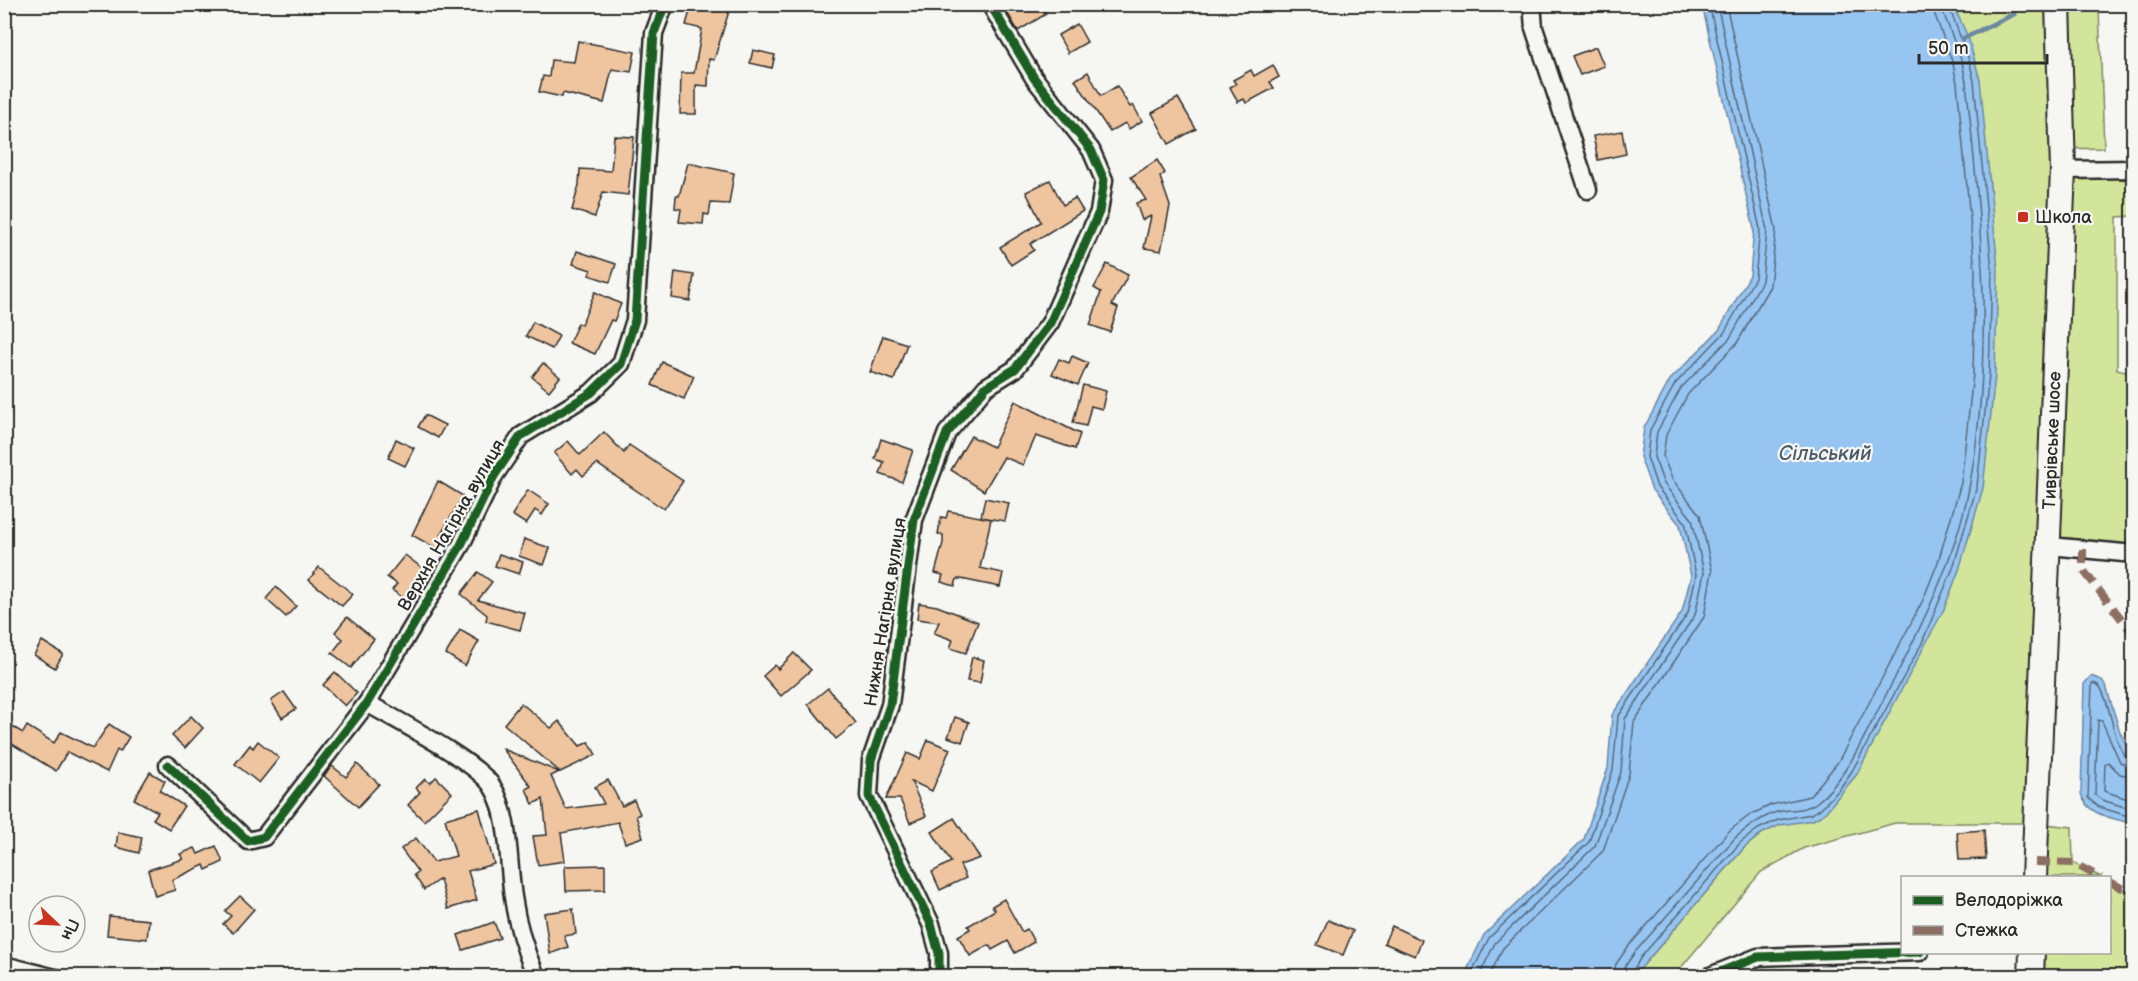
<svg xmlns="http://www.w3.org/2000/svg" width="2138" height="981" font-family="'Balsamiq Sans',sans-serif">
  <rect width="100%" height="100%" fill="#f6f6f2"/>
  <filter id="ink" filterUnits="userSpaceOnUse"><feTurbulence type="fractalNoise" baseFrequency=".0167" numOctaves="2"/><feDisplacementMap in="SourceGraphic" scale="12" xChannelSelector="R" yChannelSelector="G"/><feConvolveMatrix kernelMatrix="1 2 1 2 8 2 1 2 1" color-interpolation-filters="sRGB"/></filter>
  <g filter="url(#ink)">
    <!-- green -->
    <g fill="#d2e59a" stroke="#7e8862" stroke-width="1.5">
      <polygon points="1935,5 2108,5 2099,7 2104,148 2062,149 2063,170 2133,181 2133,216 2117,217 2117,369 2125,371 2133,363 2133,554 2050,546 2036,823 2072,827 2073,863 2101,877 2034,877 2035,823 1895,823 1804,848 1761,872 1674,976 1634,976 1744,848 1761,834"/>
      <polygon points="2110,882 2133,894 2133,976 2031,976 2032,953 2110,952"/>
    </g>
    <!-- water -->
    <g fill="#97c5f2" stroke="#6c87a2" stroke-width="1.5">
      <polygon points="1702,5 1953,5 1968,37 1980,80 1998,270 1995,375 1983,488 1959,570 1944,609 1857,774 1824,814 1813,820 1780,825 1761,834 1744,848 1634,976 1464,976 1484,935 1584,839 1608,768 1612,715 1682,612 1691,576 1680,525 1652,490 1640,457 1644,428 1670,380 1719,330 1750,275 1754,229"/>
      <path d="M2091,676L2102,680L2106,686L2120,732L2133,758V824C2114,818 2086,816 2081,793L2084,684Z"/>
    </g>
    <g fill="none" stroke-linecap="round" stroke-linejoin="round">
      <!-- shore -->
      <g stroke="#56697b" stroke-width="1.5">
        <path d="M2134,760L2128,759C2110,738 2113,708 2100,687C2097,683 2096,684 2092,683L2088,798L2099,807L2134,818"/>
        <polyline points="2134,768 2120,762 2102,721 2098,720 2095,795 2102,800 2134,810"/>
        <polyline points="2134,777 2120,774 2108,762 2105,764 2104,791 2134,801"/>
        <polyline points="1470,976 1489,938 1589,842 1613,770 1618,717 1688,613 1696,575 1685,522 1657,487 1647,457 1650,430 1675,384 1724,333 1755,278 1760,229 1709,4"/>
        <polyline points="1479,976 1495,943 1595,846 1621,772 1625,719 1695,615 1704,573 1692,519 1664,484 1654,457 1657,432 1681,388 1730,338 1762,281 1767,230 1717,4"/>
        <polyline points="1489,976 1503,948 1603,851 1629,774 1634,722 1704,617 1712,571 1700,515 1672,479 1663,456 1666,435 1688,394 1737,343 1770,286 1776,230 1726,4"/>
        <polyline points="1613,976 1616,964 1628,947 1729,831 1750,815 1771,805 1810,796 1838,762 1923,600 1938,562 1961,483 1973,374 1975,271 1957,83 1953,64 1931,4"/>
        <path d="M1622,976L1624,968L1635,952L1735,838C1748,827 1761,817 1777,812C1789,809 1805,811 1816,803C1847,780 1869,726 1887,693C1921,628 1957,556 1970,483C1994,350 1981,215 1966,82L1962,62L1940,4"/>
        <polyline points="1630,976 1641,957 1740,843 1758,829 1778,820 1811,814 1820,809 1838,791 1852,771 1921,645 1953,568 1977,486 1989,375 1992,270 1974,81 1969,60 1948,4"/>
      </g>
      <!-- stream -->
      <polyline stroke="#6c87a2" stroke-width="5" points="1962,39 2014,14"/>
    </g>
    <!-- building -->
    <g fill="#efc59f" stroke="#2b2b2b" stroke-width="1.5">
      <polygon points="692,4 718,4 730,8 714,60 709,59 708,86 696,85 696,114 680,114 681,73 694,73 702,29 686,25"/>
      <polygon points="1012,4 1041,4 1046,14 1018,31 1005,9"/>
      <polygon points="1077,24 1087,42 1068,53 1058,35"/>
      <polygon points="578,41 635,52 631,72 612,69 604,103 563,93 562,97 539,92 543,76 549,77 551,60 574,62"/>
      <polygon points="1596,47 1604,66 1580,75 1572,56"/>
      <polygon points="753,50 775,55 772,68 750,63"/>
      <polygon points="1273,65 1279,77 1270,82 1274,88 1246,103 1244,99 1238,102 1230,87 1236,84 1233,80 1251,70 1254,76"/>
      <polygon points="1088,72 1101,96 1117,86 1130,107 1133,105 1142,121 1129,129 1125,123 1110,132 1075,80"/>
      <polygon points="1178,98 1196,129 1169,144 1152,113"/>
      <polygon points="1622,131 1626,154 1598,160 1593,136"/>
      <polygon points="614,136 634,137 628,195 603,192 595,217 572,210 579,185 580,169 611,171"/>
      <polygon points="1157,160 1165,173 1160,177 1170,206 1161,251 1144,248 1151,216 1142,220 1136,203 1146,200 1131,177"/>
      <polygon points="688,163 734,173 729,204 711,203 709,215 704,214 703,224 679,222 681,209 675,208 676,196 679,196"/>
      <polygon points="1050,180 1063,205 1075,198 1083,211 1030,244 1034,250 1011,265 1000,247 1041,222 1026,192"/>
      <polygon points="577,251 616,264 610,282 589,275 591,270 573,264"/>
      <polygon points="1107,264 1128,275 1112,305 1118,308 1110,332 1090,325 1101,292 1094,288"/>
      <polygon points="675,272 694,275 690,301 672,298"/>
      <polygon points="595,292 621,304 614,321 611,320 595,354 569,343 578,323 581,325"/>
      <polygon points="533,322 559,336 552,349 526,336"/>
      <polygon points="883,336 907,344 894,380 870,372"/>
      <polygon points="1072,356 1088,363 1078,385 1052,374 1059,359 1069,363"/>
      <polygon points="662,362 694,376 684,399 652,385"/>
      <polygon points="543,363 560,377 549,391 532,377"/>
      <polygon points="1083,385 1106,391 1102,409 1091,406 1086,426 1073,423"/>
      <polygon points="1015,401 1080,434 1075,449 1036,436 1023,465 1004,457 984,491 951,470 971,436 993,447"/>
      <polygon points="425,415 445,425 438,438 418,427"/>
      <polygon points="604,432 624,453 629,445 683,481 664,509 597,464 583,476 577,469 572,474 554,453 568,441 580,455"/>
      <polygon points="396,439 414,448 405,466 388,458"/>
      <polygon points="881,439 913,450 902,482 880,474 884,462 875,459"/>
      <polygon points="438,481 463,496 441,534 445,536 437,549 412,535"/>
      <polygon points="528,490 549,504 542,515 535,510 526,524 512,515"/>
      <polygon points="985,498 1009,503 1005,521 981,517"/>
      <polygon points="948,511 991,519 980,568 1003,573 1000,587 961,579 957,579 955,586 941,582 943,575 935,573 943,543 943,535 938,534 941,517 946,518"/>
      <polygon points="524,539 550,548 544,565 519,556"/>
      <polygon points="499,554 523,562 519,574 495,566"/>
      <polygon points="405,555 430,574 409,602 392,590 397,584 387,577"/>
      <polygon points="319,567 353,594 342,606 309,580"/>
      <polygon points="478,572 492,582 478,600 525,613 520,630 486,621 487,615 461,594"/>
      <polygon points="276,587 296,606 286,617 266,599"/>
      <polygon points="919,603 937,606 978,622 966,653 950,648 953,640 934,633 939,622 917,619"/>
      <polygon points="347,617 374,639 351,668 332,653 343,639 335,632"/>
      <polygon points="460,630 479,641 465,666 446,654"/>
      <polygon points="42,641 63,654 55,668 34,655"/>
      <polygon points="794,653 811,670 781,696 763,676 775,665 778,669"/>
      <polygon points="972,657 984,660 980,683 967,681"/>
      <polygon points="335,672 357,693 345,706 323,685"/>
      <polygon points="828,688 856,723 836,739 808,704"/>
      <polygon points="284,692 296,709 282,718 271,701"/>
      <polygon points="521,703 551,728 559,721 580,746 589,742 596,755 560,772 504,724"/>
      <polygon points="191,716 203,728 185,748 172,736"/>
      <polygon points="955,717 969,722 962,742 948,737"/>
      <polygon points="4,722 23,733 27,726 54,743 61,732 93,748 109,724 129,737 120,752 117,750 107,772 67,752 56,771 4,739"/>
      <polygon points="928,740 950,749 932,791 911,781 926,816 910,823 900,799 886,799 907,753 920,759"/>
      <polygon points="258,741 279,758 259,783 235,764 250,745 253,748"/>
      <polygon points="503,749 559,772 551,776 566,809 604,804 595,787 608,780 622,806 634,800 640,814 636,816 643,837 625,843 618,822 561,833 565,861 538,865 533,836 547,835 543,799 533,804 526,789 531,786"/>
      <polygon points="357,764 379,784 358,807 324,776 332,766 346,777"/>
      <polygon points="150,772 165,781 160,791 184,806 169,829 153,819 158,812 134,799"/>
      <polygon points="436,777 452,793 424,821 408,805 420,792 416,788 425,779 430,783"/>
      <polygon points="479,809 494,864 468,871 477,900 448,909 440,879 424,890 414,875 418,872 401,849 416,838 434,862 456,856 445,819"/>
      <polygon points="954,818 980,858 960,865 966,878 940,890 932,872 951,862 932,832"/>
      <polygon points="1984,830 1986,859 1959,860 1957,832"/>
      <polygon points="118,832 142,837 139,853 116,847"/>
      <polygon points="216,846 223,862 206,870 204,865 172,880 175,890 155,896 148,870 183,859 180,854 195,848 198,854"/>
      <polygon points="605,865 605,890 566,891 565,866"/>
      <polygon points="240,896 254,909 233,933 223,924 231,916 225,911"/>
      <polygon points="1004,899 1022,932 1027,929 1034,942 1015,953 1008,941 992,950 989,945 970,956 958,936 970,929 968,926 995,910 992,906"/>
      <polygon points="573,909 576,934 564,936 568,947 550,954 544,913"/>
      <polygon points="109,916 149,920 147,939 107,935"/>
      <polygon points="1328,920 1353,931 1343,955 1317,945"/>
      <polygon points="494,922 500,938 463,950 458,935"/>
      <polygon points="1392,926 1422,940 1415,956 1384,943"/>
    </g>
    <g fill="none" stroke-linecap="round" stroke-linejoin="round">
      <!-- lane casing -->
      <g stroke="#2b2b2b" stroke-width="13">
        <polyline id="lane" points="4,961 64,976"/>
      </g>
      <!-- street casing -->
      <g stroke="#2b2b2b" stroke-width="21">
        <g id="street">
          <polyline points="1532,4 1534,28 1588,190"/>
          <polyline points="2063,170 2134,169"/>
          <polyline points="2050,546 2134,554"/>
          <path d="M367,703C396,720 476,761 492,786C510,813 508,865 513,897C517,925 525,951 536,976"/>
          <polyline points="168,765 248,841 264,837 367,703 461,545 494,476 521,436 591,393 621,364 635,320 654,33 665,4"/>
          <polyline points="939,976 939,953 931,924 869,796 871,760 890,705 914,520 947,433 986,387 1015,369 1050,323 1099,212 1104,180 1091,150 1034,78 990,4"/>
          <polyline points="1710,976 1758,957 1920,952"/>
        </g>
      </g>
      <!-- secondary casing -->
      <g stroke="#2b2b2b" stroke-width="28">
        <g id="secondary">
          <path id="s1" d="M2034,878L2063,170L2058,4"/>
          <polyline points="2031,976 2032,952"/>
        </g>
      </g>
      <!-- path -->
      <polyline stroke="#2b2b2b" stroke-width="3" stroke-dasharray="6 4.5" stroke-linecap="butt" points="2133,976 2134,972"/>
      <!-- lane -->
      <use href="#lane" stroke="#f6f6f2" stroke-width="8"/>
      <!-- street -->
      <use href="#street" stroke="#f6f6f2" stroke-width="16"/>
      <!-- secondary -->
      <use href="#secondary" stroke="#f6f6f2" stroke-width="24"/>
      <!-- quiet -->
      <g stroke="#8d6e63" stroke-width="8" stroke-dasharray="15 8" stroke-linecap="butt">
        <polyline points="2083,549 2083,570 2134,635"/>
        <polyline points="2035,862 2073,863 2101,878"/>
        <polyline points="2110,882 2134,894"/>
      </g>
      <!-- cycleway casing -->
      <g stroke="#f6f6f2" stroke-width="13">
        <g id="cycleway">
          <polyline points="168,765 248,841 264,837 367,703 461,545 494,476 521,436 591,393 621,364 635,320 654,33 665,4"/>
          <polyline points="939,976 939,953 931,924 869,796 871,760 890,705 914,520 947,433 986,387 1015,369 1050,323 1099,212 1104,180 1091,150 1034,78 990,4"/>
          <polyline points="1710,976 1758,957 1920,952"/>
        </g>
      </g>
      <!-- cycleway -->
      <use href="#cycleway" stroke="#1b5e20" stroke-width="9"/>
    </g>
  </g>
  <!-- markers -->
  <rect fill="#c8321e" stroke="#f6f6f2" stroke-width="2" x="2017" y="211" width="12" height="12" rx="3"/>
  <g text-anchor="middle" stroke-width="4.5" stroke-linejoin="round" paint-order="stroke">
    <!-- poi labels -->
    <g font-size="18" fill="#2b2b2b" stroke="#f6f6f2" text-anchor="start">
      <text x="2035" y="223">Школа</text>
    </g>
    <!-- street labels -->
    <g font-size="18" fill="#2b2b2b" stroke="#f6f6f2">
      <text dy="6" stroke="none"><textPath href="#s1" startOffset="438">Тиврівське шосе</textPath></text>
      <text transform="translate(451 525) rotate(-60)" y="6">Верхня Нагірна вулиця</text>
      <text transform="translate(885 612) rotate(-81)" y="6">Нижня Нагірна вулиця</text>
    </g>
    <!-- water labels -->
    <g font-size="20" font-style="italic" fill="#4b5967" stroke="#f6f6f2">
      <text x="1825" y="460">Сільський</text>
    </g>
  </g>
  <!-- margin -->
  <rect width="2138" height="981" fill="none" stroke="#f6f6f2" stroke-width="24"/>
  <rect x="12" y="12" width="2114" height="957" fill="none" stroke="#2b2b2b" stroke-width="2" filter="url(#ink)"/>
  <!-- legend -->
  <rect x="1901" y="876" width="210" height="78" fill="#f6f6f2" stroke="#a5a5a2" stroke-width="1.5"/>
  <rect x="1913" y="896" width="30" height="9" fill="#1b5e20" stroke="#a5a5a2" stroke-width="1.5"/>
  <text x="1955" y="906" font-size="18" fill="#2b2b2b">Велодоріжка</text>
  <rect x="1913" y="926" width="30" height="9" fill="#8d6e63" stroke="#a5a5a2" stroke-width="1.5"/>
  <text x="1955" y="936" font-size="18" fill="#2b2b2b">Стежка</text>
  <!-- north arrow -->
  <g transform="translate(57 924) rotate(113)"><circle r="28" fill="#f6f6f2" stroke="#a5a5a2" stroke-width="1.5"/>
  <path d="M0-4.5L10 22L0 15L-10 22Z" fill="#c8321e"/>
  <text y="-9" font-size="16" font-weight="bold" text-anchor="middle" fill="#2b2b2b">Пн</text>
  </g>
  <!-- scale -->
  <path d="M1919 54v9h128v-9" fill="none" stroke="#2b2b2b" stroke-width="3"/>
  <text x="1928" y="54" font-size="18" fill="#2b2b2b" stroke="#f6f6f2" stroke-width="4.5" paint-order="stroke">50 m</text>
</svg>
